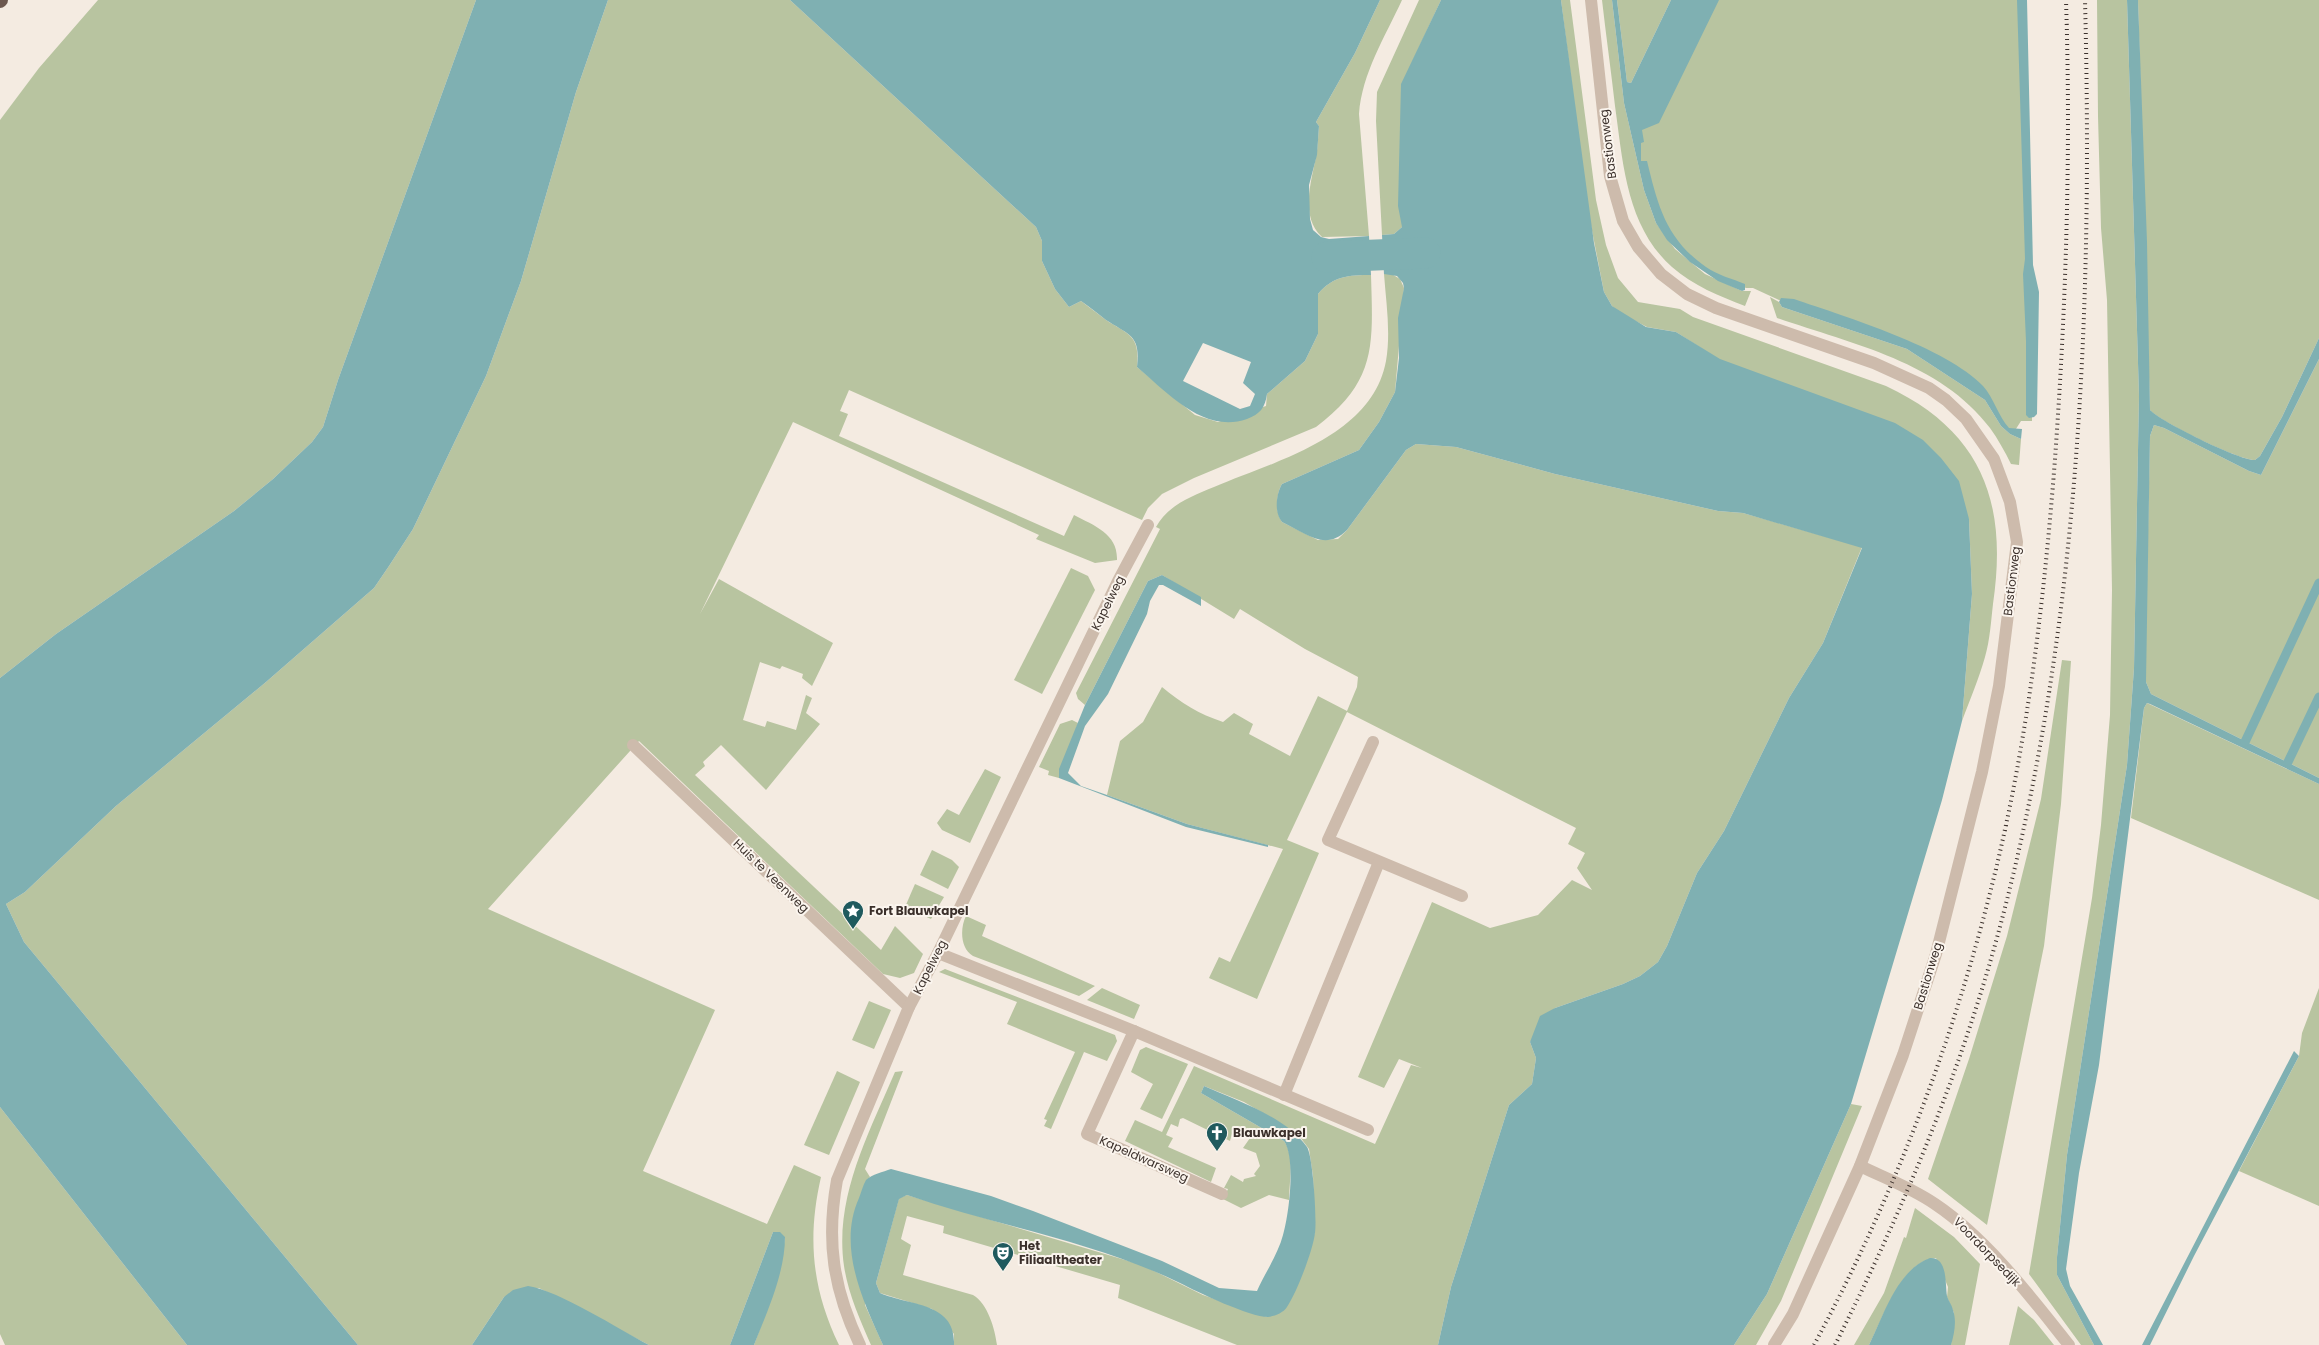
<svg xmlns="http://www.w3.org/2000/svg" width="2319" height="1345" font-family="Poppins,sans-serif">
  <rect width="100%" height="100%" fill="#f4ebe1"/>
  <!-- green -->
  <g fill="#b8c4a0">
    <polygon points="98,0 476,0 338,380 323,427 312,442 273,479 234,511 56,634 0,678 0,120 39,68"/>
    <path d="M608,0H790L1036,227L1042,241V261L1055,289L1069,307L1081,301C1089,307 1098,314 1106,320C1129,335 1140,335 1137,367L1195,415L1218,422L1266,406L1267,394L1305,361L1318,334V294C1333,276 1349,275 1371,275C1373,345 1377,381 1316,427L1194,478L1162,494L1148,508L1142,520L849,390L840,411L848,414L839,436L1064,536L1074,515C1095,526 1118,534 1117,560L1095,563L1036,539L1039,535L793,422L700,614L719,579L833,643L812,686L802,678L803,674L782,666L780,669L760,662L743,720L765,727L767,721L796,730L806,695L812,698L806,713L820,724L766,790L721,745L703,762L705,766L695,775L881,950L895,926L923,954L914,973L900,978L883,974L639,741L488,909L715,1010L643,1171L767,1224L794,1165L821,1177C807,1238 812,1289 839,1345H754C767,1310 779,1276 785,1238L773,1232L730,1345H649L539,1288L504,1297L472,1345H358L24,942L6,904L25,892L116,806L266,682L374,588L389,566L413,529L486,376L521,281L576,92Z"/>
    <path d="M1380,0H1402C1385,37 1362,73 1359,114L1369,236L1322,237C1300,217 1311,182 1316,157C1318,147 1318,136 1319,126L1316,122L1355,53Z"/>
    <polygon points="1419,0 1441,0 1402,84 1402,227 1394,234 1382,235 1376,121 1377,92"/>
    <path d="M1561,0H1570L1596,200L1606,245L1618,278L1638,302L1680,309L1693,317L1886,386C1982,431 2008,502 1993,604C1991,621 1990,640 1985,657C1979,678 1970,700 1962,721L1972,594L1969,519L1676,332L1647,327L1620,313L1612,306L1604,292L1587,205Z"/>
    <path d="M1602,0H1612L1624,103L1644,190L1656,223L1675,249L1705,274L1742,291H1751L1745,306C1719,296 1694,286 1672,267C1626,226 1623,162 1615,106C1611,71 1606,35 1602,0Z"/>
    <polygon points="1617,0 1671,0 1631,83 1627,82"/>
    <polygon points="1702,0 2021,0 2032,332 2032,421 2021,421 2014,432 2002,424 1984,396 1908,346 1779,300 1753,288 1746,288 1706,270 1674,244 1645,189 1636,130"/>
    <polygon points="2097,0 2127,0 2139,396 2134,668 2127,765 2067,1155 2057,1257 2057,1275 2094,1345 2081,1345 2029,1274 2092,898 2101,825 2110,715 2112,590 2110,470 2107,300 2101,228 2098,116"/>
    <path d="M2138,0H2319V338L2282,417L2260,456L2255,460C2240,461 2160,422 2150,410Z"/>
    <path d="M1390,273L1400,279L1404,288L1395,392L1379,422L1359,450L1282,484C1276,494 1275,513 1282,522L1318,540L1338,539L1347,530L1406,450L1416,444L1456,447L1555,474L1718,511L1743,513L1862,547L1823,643L1789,698L1724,831L1697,873L1667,946L1658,962L1640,976L1623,984L1555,1008L1530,1042L1536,1058L1532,1084L1509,1105L1451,1287L1438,1345H1237L1118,1298L1120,1285L943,1233L944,1226L907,1216L901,1239L911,1245L903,1275L973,1295C988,1304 995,1329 997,1345H954V1334L932,1309L880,1293L876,1283L899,1198L907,1195L1142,1265L1203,1295L1267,1317L1315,1233L1313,1176L1309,1149L1300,1137L1280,1123L1244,1102L1204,1086L1201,1093L1284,1141C1295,1156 1289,1182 1289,1200L1269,1195L1241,1208L1223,1199L1228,1189L1224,1188L1231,1175L1243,1182L1244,1179L1256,1176L1254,1174L1260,1166L1256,1153L1243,1148L1250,1138L1248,1136L1233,1130L1230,1141L1183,1118L1180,1119L1178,1127L1171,1124L1166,1135L1173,1138L1168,1147L1216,1168L1211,1182L1125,1141L1135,1120L1162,1132L1194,1066L1375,1144L1411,1065L1422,1068L1399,1059L1384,1088L1358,1077L1432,902L1490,928L1538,915L1572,880L1592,890L1577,868L1585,853L1568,844L1576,828L1347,712L1287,840L1319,853L1257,999L1209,978L1219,957L1230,962L1283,849L1187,824L1107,795L1120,741L1143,722L1162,687C1181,703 1199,714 1223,722L1234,713L1253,724L1249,734L1290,756L1318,696L1347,711L1357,687L1358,677L1305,649L1240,609L1234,619L1162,575L1148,581L1085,705L1078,699L1076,693L1160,529L1156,527C1168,505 1192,496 1214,487C1275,461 1372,437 1386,361C1391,332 1386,302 1384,274Z"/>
    <path d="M1770,297L1779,302L1782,307L1907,349L1985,400L2001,426L2010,434L2021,439L2019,465L2011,464C2005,452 1998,439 1990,428C1940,362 1852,344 1777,318Z"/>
    <polygon points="2319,359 2319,778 2151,694 2146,682 2145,671 2150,436 2154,425 2164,428 2249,471 2261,475"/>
    <polygon points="1071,568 1088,576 1095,590 1042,694 1014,680"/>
    <polygon points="2062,660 2071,661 2061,804 2044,946 1987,1225 1928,1179 1969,1059 2007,936 2041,799"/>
    <polygon points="2147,703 2319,784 2319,900 2131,818 2144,708"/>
    <polygon points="1072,720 1078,723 1059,778 1048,775 1049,771 1039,767 1060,724"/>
    <polygon points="985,769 1001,777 970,843 942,830 937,823 947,809 959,815"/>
    <polygon points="932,850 952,860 959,867 948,889 920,875"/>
    <polygon points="915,884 944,897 931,919 905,907"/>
    <path d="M966,916L986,925L982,936L1095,986L1079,996L973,956C960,948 960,928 966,916Z"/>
    <polygon points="945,969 1115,1035 1117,1041 1107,1061 1084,1052 1051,1129 1044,1126 1047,1120 1044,1119 1075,1052 1007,1024 1017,1002 939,972"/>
    <polygon points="1102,988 1140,1005 1134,1019 1087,1000"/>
    <polygon points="2319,988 2319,1206 2239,1171 2299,1056 2302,1033"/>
    <polygon points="869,1001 891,1010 874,1049 852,1040"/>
    <polygon points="1146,1047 1188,1064 1162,1119 1140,1109 1153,1084 1131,1072 1140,1050"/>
    <polygon points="837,1071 860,1082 829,1155 804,1145"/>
    <path d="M903,1071L865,1169L870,1177L866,1181L865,1305L883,1345H871C860,1320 848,1293 844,1266C834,1197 869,1133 895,1072Z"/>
    <polygon points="1851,1104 1862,1106 1781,1301 1756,1345 1734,1345 1767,1294"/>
    <polygon points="0,1107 187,1345 5,1345 0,1334"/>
    <path d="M1915,1208L1954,1237L1980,1264L1965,1345H1951L1954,1313L1947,1297L1948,1287L1936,1258C1902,1260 1883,1318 1869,1345H1854L1884,1293L1904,1237L1906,1238Z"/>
    <polygon points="2018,1306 2034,1320 2054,1345 2009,1345"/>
  </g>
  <!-- water -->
  <g fill="#7fb0b2" fill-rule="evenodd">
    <polygon points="476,0 608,0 576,92 521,281 486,376 413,529 389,566 374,588 266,682 116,806 25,892 6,904 24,942 358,1345 187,1345 0,1107 0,678 56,634 234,511 273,479 312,442 323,427 338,380"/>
    <path d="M790,0H1380L1355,53L1316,122L1319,126L1317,155L1309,185L1310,219L1313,230L1321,237L1329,239L1369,236L1371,275C1349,275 1333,276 1318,294V334L1305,361L1267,394C1265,408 1260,414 1247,419C1203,434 1167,392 1137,367C1141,335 1129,335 1106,320C1098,314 1090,307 1081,301L1069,307L1055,289L1042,261V241L1036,227ZM1203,343L1251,362L1243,383L1255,394L1250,406L1240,409L1183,381Z"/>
    <path d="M1441,0H1561L1594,243L1604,292L1612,306L1646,327L1676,332L1720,359L1895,423L1923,440L1941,458L1959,481L1969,519L1972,594L1962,721L1942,800L1851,1104L1767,1294L1734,1345H1438L1451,1287L1509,1105L1532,1084L1536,1058L1530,1042L1540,1016L1555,1008L1623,984L1640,976L1658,962L1667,946L1697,873L1724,831L1789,698L1823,643L1862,548L1743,513L1718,511L1555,474L1456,447L1416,444L1406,450L1347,530C1325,552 1306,533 1282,522C1274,513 1276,494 1282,484L1359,450L1379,422L1395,392L1399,358L1398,318L1404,288L1403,283L1397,276L1384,274L1382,235L1394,234L1402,227L1398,206L1401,84Z"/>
    <path d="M1612,0H1617L1627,82L1631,83L1671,0H1719L1659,123L1642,130L1644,142L1641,143V161H1647C1658,206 1666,239 1706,267C1717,275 1733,279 1745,284V290L1742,291L1718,281L1690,262L1667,240L1656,223L1644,190L1624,103Z"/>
    <polygon points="2017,0 2027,0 2033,265 2039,292 2037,414 2034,417 2029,418 2026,415 2026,341 2023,274 2025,259"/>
    <path d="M2127,0H2138L2147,242L2150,410C2160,421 2240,461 2255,460L2260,456L2282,417L2319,338V359L2261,475L2249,471L2164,428L2154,425L2150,436L2146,682L2151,694L2319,778V784L2150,704L2147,703L2144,708L2099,1065L2079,1173L2066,1269L2070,1286L2103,1345H2094L2057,1275V1257L2067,1155L2127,765L2134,668L2139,396Z"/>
    <path d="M1781,298L1794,299C1846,317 1946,347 1983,386C1994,398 1998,416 2009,428L2022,429L2021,439L2010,434L2001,426L1985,400L1907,349L1782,307L1779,302Z"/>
    <polygon points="1162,575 1201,597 1201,606 1163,585 1159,585 1150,601 1147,614 1108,694 1085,726 1068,773 1081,786 1107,795 1187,824 1268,845 1268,847 1186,827 1059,778 1059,769 1085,705 1148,581"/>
    <polygon points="2294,1051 2299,1056 2194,1256 2150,1345 2142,1345"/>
    <path d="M1204,1086C1236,1100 1286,1117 1307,1147C1313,1156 1317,1220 1315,1233C1313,1250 1297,1292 1287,1307C1283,1313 1275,1316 1268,1317C1250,1317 1197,1292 1180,1283C1094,1241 997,1226 907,1195L899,1199L876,1283L880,1293C910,1306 956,1302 954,1345H883C863,1301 837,1247 859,1198C861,1193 863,1185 866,1180C872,1174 883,1172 891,1169L991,1196L1033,1211L1162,1261L1219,1288L1257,1291C1265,1273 1278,1254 1283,1235C1289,1215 1296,1158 1284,1141L1201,1093Z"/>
    <path d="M773,1232H780L785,1237C785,1273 767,1312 754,1345H730Z"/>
    <path d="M1930,1258C1948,1257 1945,1284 1947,1296C1948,1300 1952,1305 1953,1310C1957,1322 1954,1334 1951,1345H1869C1884,1315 1897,1270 1930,1258Z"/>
    <path d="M528,1286C560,1291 618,1329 649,1345H472L504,1297L513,1290Z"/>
  </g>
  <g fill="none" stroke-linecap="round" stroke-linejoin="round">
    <!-- stream -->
    <g stroke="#7fb0b2" stroke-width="9">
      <polyline points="2245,742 2319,583"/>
      <polyline points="2288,762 2319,697"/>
    </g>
    <!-- canal -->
    <polyline stroke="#7fb0b2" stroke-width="31" points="1327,257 1425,253"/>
    <!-- minor -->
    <g stroke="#cdbbac" stroke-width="12">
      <polyline points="1591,0 1610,176 1623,221 1638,247 1661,274 1687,294 1716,308 1874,363 1929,388 1946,400 1966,419 1994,459 2010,502 2017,542 1999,686 1982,772 1936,954 1903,1055 1860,1166 1793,1314 1774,1345"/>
      <polyline points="1373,742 1328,840 1462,896"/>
      <polyline points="633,745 909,1007"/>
      <polyline points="938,953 1134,1031 1368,1130"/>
      <polyline points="1134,1031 1087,1134 1222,1194"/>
      <polyline points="1284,1095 1379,862"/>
      <path d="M1860,1166C1885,1178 1912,1188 1935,1204C1987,1239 2030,1296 2069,1345"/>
      <path d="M860,1345C833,1289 826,1241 837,1180L909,1007L938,953L1118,581L1148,525"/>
    </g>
    <!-- trunk -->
    <polyline stroke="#6c584f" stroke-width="14" points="0,1 1,0"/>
    <!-- rail -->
    <g stroke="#3b302b" stroke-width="4" stroke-dasharray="1 4" stroke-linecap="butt">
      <path d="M1814,1345C1892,1200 1952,1045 1992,885C2027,746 2044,602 2055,459C2066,306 2071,153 2066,0"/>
      <path d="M1835,1345C1900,1216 1956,1084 1995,945C2079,642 2093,313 2085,0"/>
    </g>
  </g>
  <!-- icons -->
  <defs>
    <g id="sight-pin" transform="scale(1.125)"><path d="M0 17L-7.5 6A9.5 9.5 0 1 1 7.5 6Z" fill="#1f5a5e" stroke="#fbf5ee"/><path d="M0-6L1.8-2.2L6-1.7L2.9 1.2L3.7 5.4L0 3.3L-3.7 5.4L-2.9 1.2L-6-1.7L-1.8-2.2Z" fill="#fff"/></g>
    <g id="church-pin" transform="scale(1.125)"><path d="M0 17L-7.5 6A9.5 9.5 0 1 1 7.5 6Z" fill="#1f5a5e" stroke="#fbf5ee"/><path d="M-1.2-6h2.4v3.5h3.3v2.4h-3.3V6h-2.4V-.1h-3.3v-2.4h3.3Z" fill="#fff"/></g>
    <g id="theatre-pin" transform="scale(1.125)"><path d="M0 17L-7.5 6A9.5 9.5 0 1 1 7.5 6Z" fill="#1f5a5e" stroke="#fbf5ee"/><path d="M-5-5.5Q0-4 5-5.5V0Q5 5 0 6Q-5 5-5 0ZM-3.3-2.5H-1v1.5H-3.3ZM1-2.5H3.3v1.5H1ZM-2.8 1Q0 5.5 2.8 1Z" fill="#fff"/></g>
  </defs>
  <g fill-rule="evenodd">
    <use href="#sight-pin" x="853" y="911"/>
    <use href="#church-pin" x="1217" y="1133"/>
    <use href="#theatre-pin" x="1003" y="1253"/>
  </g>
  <g text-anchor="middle" stroke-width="4" stroke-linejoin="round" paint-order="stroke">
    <!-- street labels -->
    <g font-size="12" fill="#3b302b" stroke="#fbf5ee">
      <text transform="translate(1608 144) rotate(-97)" y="4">Bastionweg</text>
      <text transform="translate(2012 581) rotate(-83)" y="4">Bastionweg</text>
      <text transform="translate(1108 603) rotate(-64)" y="4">Kapelweg</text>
      <text transform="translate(771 876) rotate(44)" y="4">Huis te Veenweg</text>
      <text transform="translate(930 967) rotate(-63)" y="4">Kapelweg</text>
      <text transform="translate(1928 976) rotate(-73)" y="4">Bastionweg</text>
      <text transform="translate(1144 1159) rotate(24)" y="4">Kapeldwarsweg</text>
      <text transform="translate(1987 1252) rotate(46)" y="4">Voordorpsedijk</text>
    </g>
    <!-- poi labels -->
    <g font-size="12" font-weight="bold" fill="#3b302b" stroke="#fbf5ee" text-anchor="start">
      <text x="869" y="915">Fort Blauwkapel</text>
      <text x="1233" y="1137">Blauwkapel</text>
      <text x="1019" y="1250">Het<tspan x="1019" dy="14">Filiaaltheater</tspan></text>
    </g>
  </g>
</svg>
